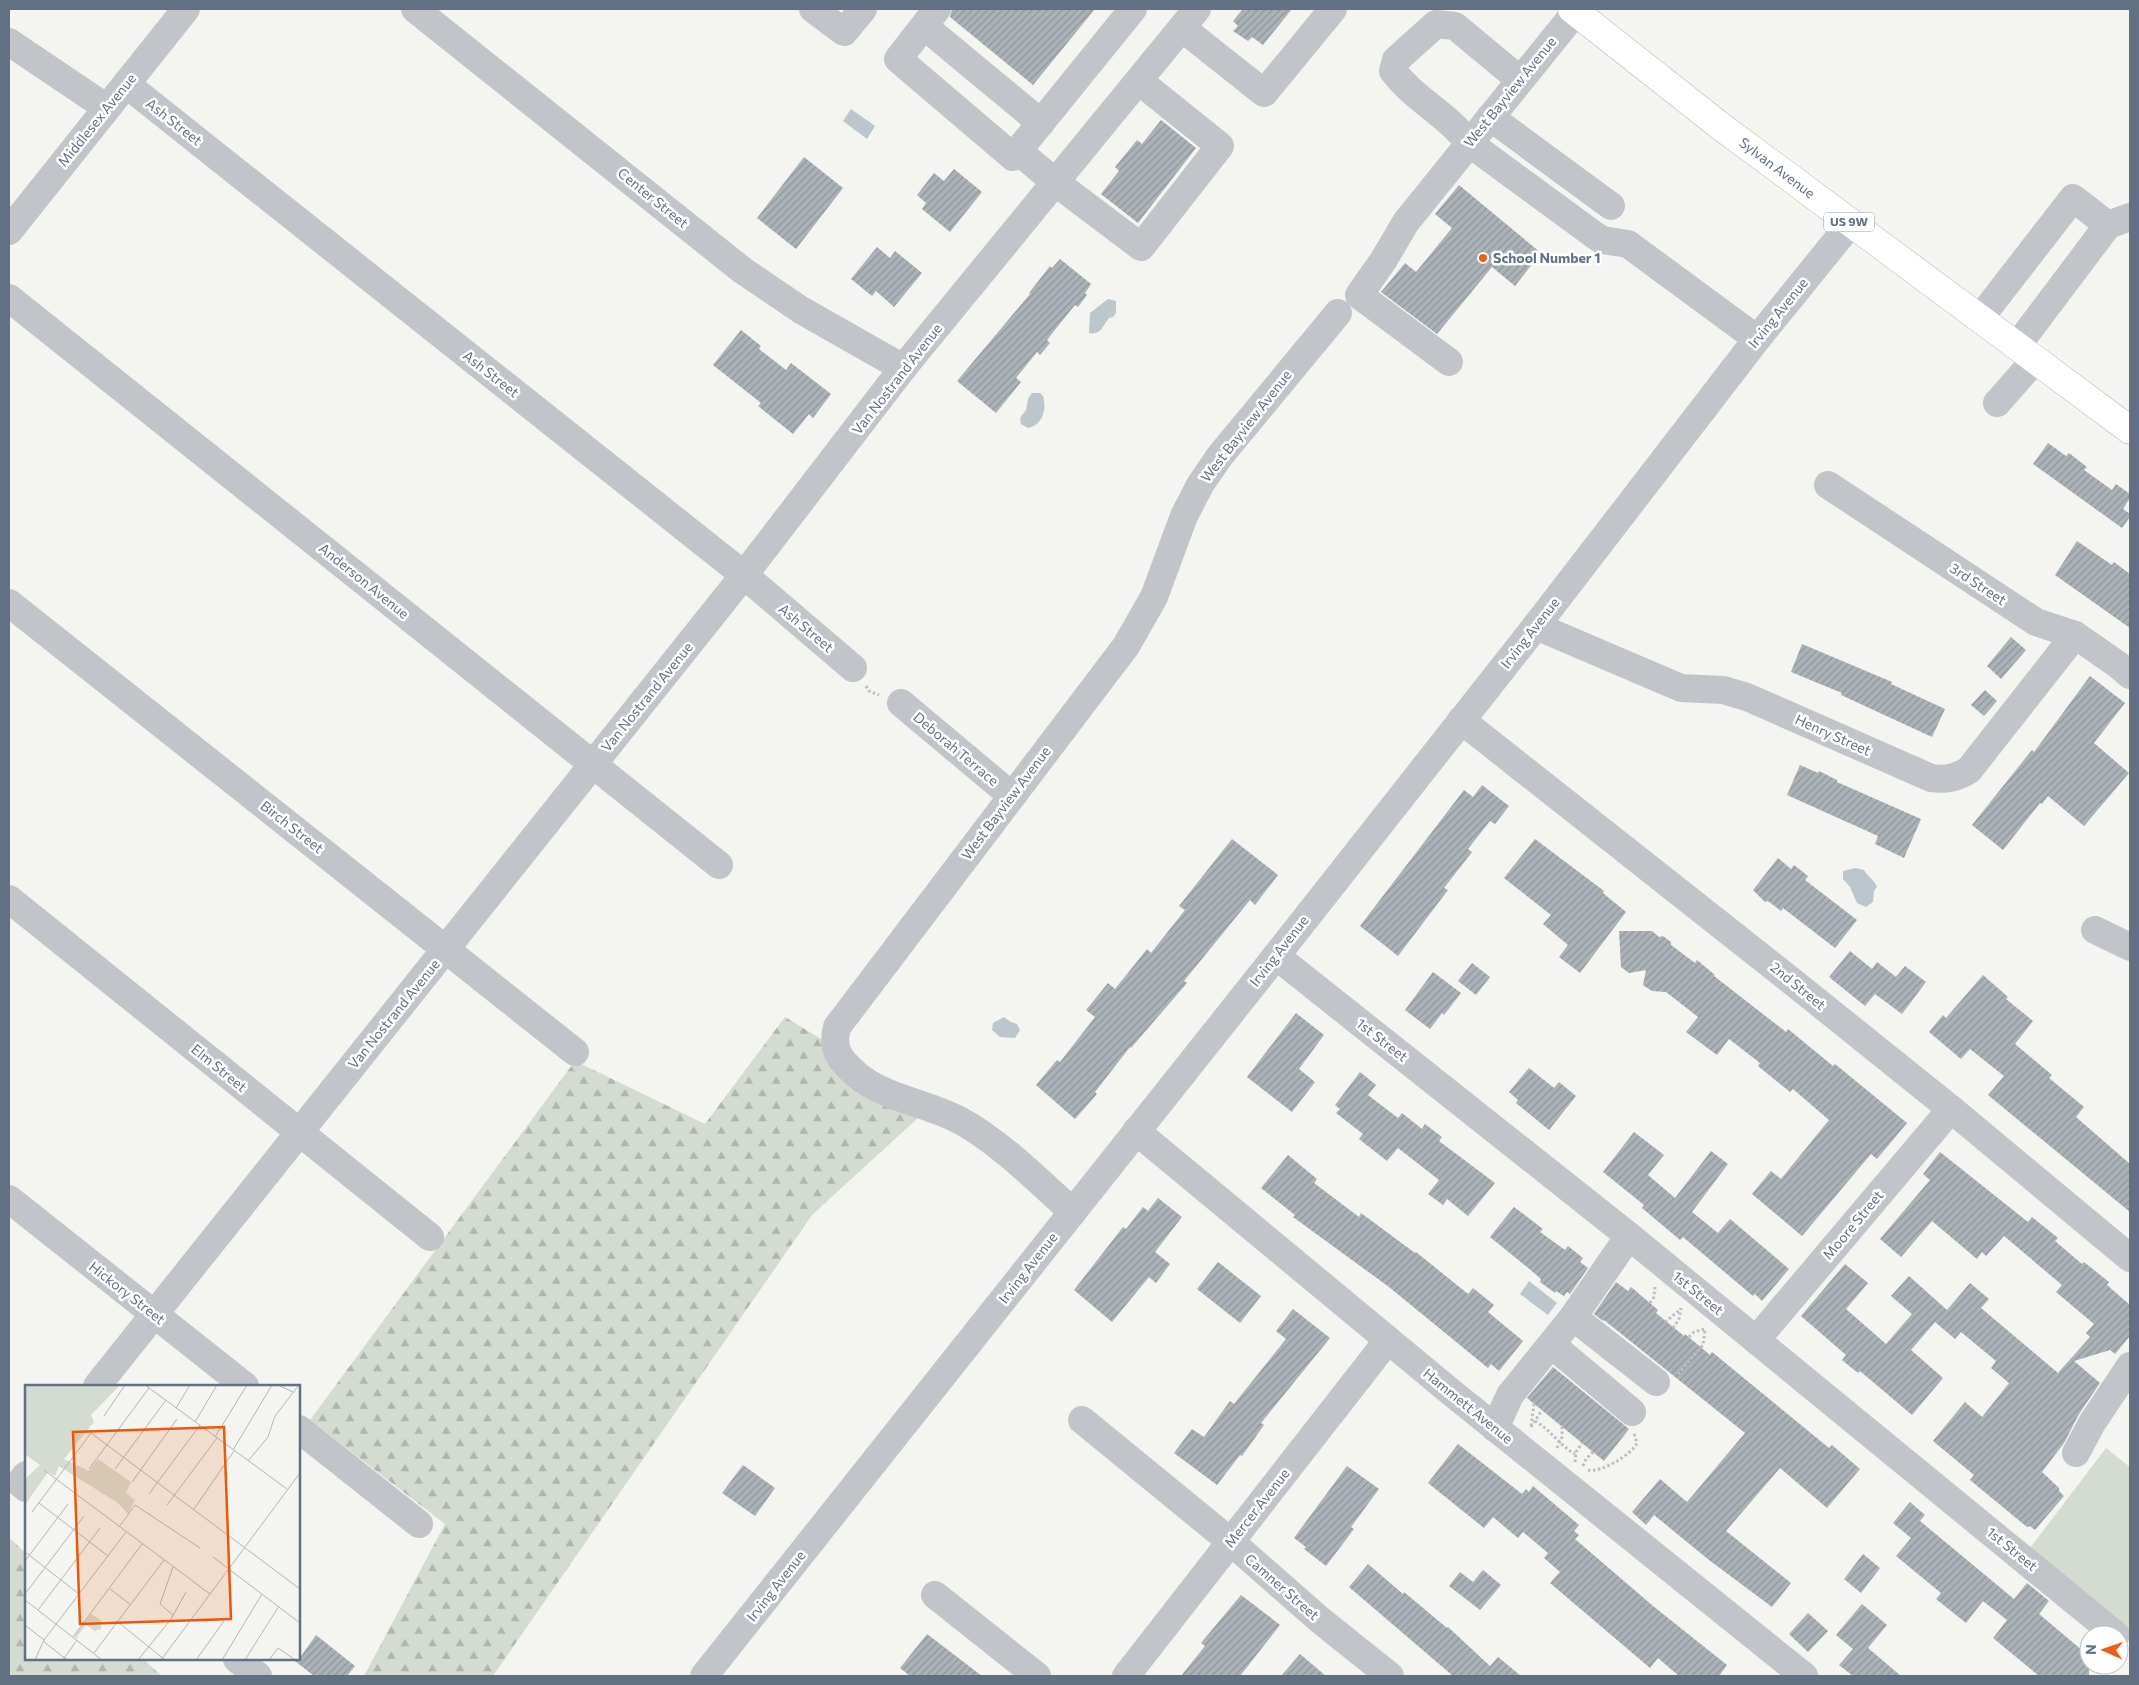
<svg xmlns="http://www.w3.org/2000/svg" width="2139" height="1685" font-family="Commissioner,sans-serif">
  <defs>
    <pattern id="forest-firs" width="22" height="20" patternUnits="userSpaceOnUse" patternTransform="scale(1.25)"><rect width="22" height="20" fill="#d4dbd0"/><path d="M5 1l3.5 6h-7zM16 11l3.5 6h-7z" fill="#afb6ae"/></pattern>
    <pattern id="building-hatch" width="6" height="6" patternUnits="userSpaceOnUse" patternTransform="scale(1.25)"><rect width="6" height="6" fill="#abb2b8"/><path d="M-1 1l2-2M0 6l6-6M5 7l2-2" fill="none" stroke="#8f959b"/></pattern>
  </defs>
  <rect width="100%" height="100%" fill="#f4f4f0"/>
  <!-- green -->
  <polygon fill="#d4dbd0" points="2106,1448 2130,1467 2130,1634 2027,1552"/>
  <!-- forest -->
  <g fill="url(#forest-firs)">
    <polygon points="785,1017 931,1106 812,1215 493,1676 364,1676 445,1524 310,1420 575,1061 705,1124"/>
    <polygon points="9,1538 26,1553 26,1659 143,1659 162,1676 9,1676"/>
  </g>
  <!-- water -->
  <g fill="#bcc6cc">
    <polygon points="851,109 875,126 867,139 843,121"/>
    <path d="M1108,299L1116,301V313L1113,317L1109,318C1103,325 1101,336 1089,333L1090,313Z"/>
    <path d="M1032,393H1040L1043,396C1047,409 1043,425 1028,428L1021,424L1020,418L1026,410L1028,399Z"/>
    <path d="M1855,868L1864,870C1868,877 1874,879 1877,887L1874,891L1873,902L1866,907L1857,903L1850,887L1843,879V871Z"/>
    <polygon points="1004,1017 1011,1022 1017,1024 1020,1030 1015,1038 1000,1037 992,1030 993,1023"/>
    <polygon points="1529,1281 1557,1303 1548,1315 1520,1294"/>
  </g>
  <!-- building -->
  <g fill="url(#building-hatch)">
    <polygon points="952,9 1095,9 1033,85 950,17"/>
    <polygon points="1243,9 1292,9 1263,45 1252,37 1248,41 1233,31 1238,26 1233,21"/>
    <polygon points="1161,120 1196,148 1138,223 1101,194 1119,171 1115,167 1137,140 1142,144"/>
    <polygon points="804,157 843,188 796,249 757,218"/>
    <polygon points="954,169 982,192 950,232 922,209 926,203 917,195 934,173 944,181"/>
    <polygon points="1459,185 1541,253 1515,286 1492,267 1437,334 1381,292 1405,263 1416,272 1452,228 1435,214"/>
    <polygon points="877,247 890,258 895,251 922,273 894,307 876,291 872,296 851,279"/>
    <polygon points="1060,259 1091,284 1085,293 1087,295 1078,307 1075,305 1054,331 1047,340 1050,343 1040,355 1037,352 1016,378 1021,382 996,413 957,381 1030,294 1029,293 1050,266 1052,268"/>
    <polygon points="741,330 761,346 759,349 786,370 791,363 831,394 813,418 809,414 793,434 758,406 761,403 713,365"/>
    <polygon points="2048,443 2066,456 2069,453 2087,467 2084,470 2112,490 2116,484 2130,494 2130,498 2123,509 2130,514 2130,517 2122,528 2033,464"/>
    <polygon points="2077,541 2112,565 2114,562 2130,574 2130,628 2055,575"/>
    <polygon points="2011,637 2026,650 2001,679 1987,666"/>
    <polygon points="1802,644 1892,682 1891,684 1945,709 1932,737 1841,695 1842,693 1791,672"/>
    <polygon points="2090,676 2125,703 2094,743 2129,773 2084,826 2048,796 2042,804 2040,803 2003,850 1972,825 2032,750 2034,752"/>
    <polygon points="1985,690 1997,701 1984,716 1971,705"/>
    <polygon points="1800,765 1818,773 1819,771 1837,780 1837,782 1921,819 1904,858 1875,844 1878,836 1787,795"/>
    <polygon points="1482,785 1509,806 1495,824 1490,821 1468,849 1472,852 1444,888 1448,890 1398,956 1360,926 1464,790 1473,797"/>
    <polygon points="1232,839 1278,875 1255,905 1250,900 1184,981 1187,983 1131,1048 1130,1047 1095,1092 1097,1094 1075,1119 1036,1085 1057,1060 1060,1062 1095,1017 1086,1010 1108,983 1115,989 1147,949 1151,953 1185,910 1179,906"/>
    <polygon points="1535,839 1604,891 1603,893 1626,912 1580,973 1559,957 1568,945 1543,924 1551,915 1504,878"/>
    <polygon points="1778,858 1791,869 1794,865 1808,876 1805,880 1857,920 1835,948 1783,908 1781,911 1768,901 1765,902 1753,890"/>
    <polygon points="1619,931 1652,931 1659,937 1663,936 1671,942 1671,945 1695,963 1697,960 1715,975 1714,976 1786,1032 1788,1029 1833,1066 1835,1064 1907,1123 1877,1159 1871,1154 1802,1236 1752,1194 1771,1171 1781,1179 1829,1120 1793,1089 1790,1092 1758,1066 1760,1063 1729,1039 1717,1055 1686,1032 1698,1017 1666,992 1652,991 1643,985 1646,970 1629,973 1621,967"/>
    <polygon points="1850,951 1872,969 1877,962 1896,977 1905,966 1926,982 1902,1014 1875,994 1865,1006 1829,977"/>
    <polygon points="1472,963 1490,977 1476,995 1458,981"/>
    <polygon points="1433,972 1461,993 1444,1015 1442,1013 1430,1029 1405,1010"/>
    <polygon points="1983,975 2008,997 2006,999 2033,1021 2015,1044 2052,1075 2049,1078 2084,1107 2076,1117 2130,1164 2130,1212 1988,1095 2004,1076 1970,1049 1961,1059 1929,1032 1943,1015 1946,1018"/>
    <polygon points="1296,1013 1324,1035 1299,1069 1315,1082 1292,1112 1247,1077"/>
    <polygon points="1529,1068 1554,1088 1559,1082 1576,1096 1549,1130 1516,1103 1518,1100 1509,1092"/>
    <polygon points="1360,1072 1376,1085 1368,1095 1398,1118 1402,1113 1422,1129 1425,1124 1442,1137 1439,1141 1495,1183 1468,1216 1447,1199 1443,1205 1428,1194 1439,1180 1398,1148 1387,1161 1359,1139 1363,1134 1336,1113 1340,1109 1335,1105"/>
    <polygon points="1634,1132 1664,1155 1648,1175 1675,1198 1711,1151 1728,1164 1692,1212 1718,1233 1730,1219 1789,1269 1762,1301 1755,1294 1753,1296 1683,1237 1680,1240 1642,1208 1644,1205 1603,1172"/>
    <polygon points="1940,1152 2028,1222 2032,1217 2058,1238 2055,1241 2082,1264 2084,1262 2109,1282 2107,1285 2130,1305 2130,1336 2115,1354 2110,1350 2074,1361 2100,1383 2079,1414 2064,1443 2042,1472 2059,1488 2059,1491 2064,1496 2035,1530 2030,1526 2027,1527 1970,1480 1974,1475 1933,1441 1965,1402 1982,1417 2009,1383 1991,1368 1996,1361 1961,1332 1955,1339 1935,1322 1911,1350 1943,1378 1912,1415 1860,1371 1858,1373 1842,1360 1846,1355 1801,1316 1845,1264 1868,1283 1846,1309 1886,1344 1912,1314 1891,1296 1909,1276 1947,1310 1970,1283 1989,1299 1981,1308 2058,1373 2090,1337 2086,1333 2094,1324 2056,1292 2062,1285 2004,1236 1986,1256 1982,1252 1977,1259 1932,1221 1901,1257 1880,1239 1930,1180 1923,1174"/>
    <polygon points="1288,1155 1317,1179 1314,1183 1359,1217 1361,1213 1415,1253 1416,1252 1468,1294 1473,1288 1494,1305 1488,1312 1523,1341 1499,1371 1491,1364 1488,1368 1389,1287 1293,1217 1295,1215 1261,1188"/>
    <polygon points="1158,1198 1182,1217 1155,1252 1170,1264 1156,1283 1149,1277 1112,1322 1074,1290 1123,1227 1126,1229 1143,1207 1148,1211"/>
    <polygon points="1514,1207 1543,1229 1540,1232 1565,1250 1568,1246 1583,1258 1580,1262 1588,1268 1570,1294 1567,1292 1564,1296 1556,1291 1555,1293 1540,1282 1541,1279 1527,1267 1490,1237"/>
    <polygon points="1218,1262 1261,1296 1240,1323 1197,1289"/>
    <polygon points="1616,1282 1628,1291 1631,1287 1658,1310 1656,1313 1684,1336 1685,1334 1710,1355 1712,1352 1829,1448 1832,1445 1860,1469 1827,1508 1780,1468 1726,1531 1791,1583 1772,1607 1709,1560 1654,1515 1646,1525 1632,1512 1660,1479 1687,1502 1745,1433 1604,1320 1603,1321 1594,1314"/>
    <polygon points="1293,1309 1330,1338 1261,1423 1264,1425 1242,1456 1240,1455 1217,1485 1174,1453 1192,1429 1204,1437 1230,1401 1234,1404 1286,1339 1276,1331"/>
    <polygon points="1553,1367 1629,1429 1604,1461 1527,1398"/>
    <polygon points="1458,1444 1522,1494 1526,1489 1529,1492 1533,1486 1579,1525 1574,1531 1579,1535 1575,1539 1653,1606 1727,1665 1719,1676 1679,1676 1658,1658 1650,1668 1550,1583 1560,1572 1544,1558 1548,1553 1523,1532 1518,1538 1493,1517 1484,1528 1428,1483"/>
    <polygon points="743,1465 775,1488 755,1516 722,1493"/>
    <polygon points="1347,1466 1379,1489 1351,1527 1354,1529 1326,1566 1304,1549 1306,1547 1294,1538"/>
    <polygon points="1910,1502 1925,1515 1920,1521 2014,1599 2027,1583 2049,1601 2039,1614 2089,1656 2089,1676 2039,1676 1993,1638 2007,1620 1983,1601 1966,1623 1936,1599 1941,1593 1896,1556 1911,1538 1893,1523"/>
    <polygon points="1863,1554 1880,1568 1861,1593 1844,1579"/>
    <polygon points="1368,1564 1403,1594 1404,1592 1447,1628 1448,1627 1490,1666 1498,1657 1521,1676 1453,1676 1349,1587"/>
    <polygon points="1483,1570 1501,1585 1480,1610 1449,1586 1460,1572 1473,1582"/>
    <polygon points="1241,1595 1280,1625 1240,1676 1181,1676 1205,1646 1201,1643"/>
    <polygon points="1862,1604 1887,1625 1868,1648 1901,1676 1853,1676 1839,1665 1853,1649 1836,1635"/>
    <polygon points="1808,1613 1828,1631 1808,1652 1789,1634"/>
    <polygon points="927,1634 982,1676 910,1676 900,1668"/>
    <polygon points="316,1635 355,1666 347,1676 314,1676 295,1661 299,1659"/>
    <polygon points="1300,1654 1326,1676 1281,1676"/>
  </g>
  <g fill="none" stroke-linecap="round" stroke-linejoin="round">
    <!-- major casing -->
    <g stroke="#b4b8bc" stroke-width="29">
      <polyline id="major" points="1572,9 1719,125 2130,430"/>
    </g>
    <!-- path -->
    <g stroke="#bdbec1" stroke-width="3" stroke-dasharray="2.5 2.5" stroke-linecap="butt">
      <polyline points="866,686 869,691 879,695"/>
      <polyline points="1650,1303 1654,1297 1655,1287"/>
      <polyline points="1665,1322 1680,1310"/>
      <polyline points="1673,1328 1679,1319 1681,1308"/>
      <polyline points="1689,1337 1694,1332 1705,1329"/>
      <polyline points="1678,1374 1703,1345 1705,1330"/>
      <path d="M1535,1421C1551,1430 1560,1446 1575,1454"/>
      <polyline points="1531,1426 1534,1404"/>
      <polyline points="1531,1427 1542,1410"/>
      <polyline points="1557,1448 1562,1437 1562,1427"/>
      <polyline points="1575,1462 1576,1452 1582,1443"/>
      <polyline points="1583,1466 1586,1459 1593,1452"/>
      <path d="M1588,1470C1601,1473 1631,1455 1637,1443L1634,1433"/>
    </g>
    <!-- minor -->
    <g stroke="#c1c4c8" stroke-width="28">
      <polyline points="415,9 742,270 801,310 903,368"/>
      <polyline points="813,9 844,32 863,9"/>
      <polyline points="937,9 898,59 1013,157 1133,9"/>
      <polyline points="924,26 1041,123"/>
      <polyline points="1182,28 1264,93 1333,9"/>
      <polyline points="9,42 107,108"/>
      <path d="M1520,80L1455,26L1436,24L1396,60L1393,71C1415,100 1447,114 1469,143L1593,234L1602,240L1628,244L1757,339"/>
      <polyline points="126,84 744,575 853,668"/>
      <polyline points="1490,117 1611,206"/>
      <polyline points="1018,151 1055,182 1141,247 1220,146 1139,81"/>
      <polyline points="2108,225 2130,217"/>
      <polyline points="9,231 186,9"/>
      <polyline points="9,298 719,865"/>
      <polyline points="1980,318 2073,198 2108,225 2017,346"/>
      <polyline points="1449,362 1359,295 1383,261 1406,222 1578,9"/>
      <polyline points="1997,403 2035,360"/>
      <polyline points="1828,485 2036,622 2075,635 2117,664 2130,675"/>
      <polyline points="9,603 575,1052"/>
      <path d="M1536,626L1681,688L1723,690L1747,697L1931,778C1946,780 1956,778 1969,770L2075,635"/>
      <polyline points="901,703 1012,796"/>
      <polyline points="1461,720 1794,983 1951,1109 2130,1258"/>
      <polyline points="9,899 430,1237"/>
      <polyline points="2095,930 2130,947"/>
      <polyline points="1276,956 1629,1236 2116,1635"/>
      <polyline points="1136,1131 1452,1393 1804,1676"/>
      <polyline points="9,1199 245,1386"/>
      <path d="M1073,1212C1038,1181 1001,1143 961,1121C928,1103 886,1099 857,1075C840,1060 831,1050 837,1027L1126,646L1154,597L1184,516L1200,485L1219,457L1338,313"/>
      <polyline points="1573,1317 1656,1382"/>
      <polyline points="1756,1340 1951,1109"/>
      <polyline points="1552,1345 1632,1412"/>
      <polyline points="97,1386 744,575 903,368 1197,9"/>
      <polyline points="1082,1420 1231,1542 1320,1620 1390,1676"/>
      <polyline points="1495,1428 1510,1395 1573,1317 1629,1236"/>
      <polyline points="299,1429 419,1524"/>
      <polyline points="2076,1453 2092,1423 2130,1366"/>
      <polyline points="26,1475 20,1483 26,1488"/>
      <polyline points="935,1595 1037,1676"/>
      <polyline points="237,1659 258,1676"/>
      <polyline points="704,1676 1276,956 1536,626 1757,339 1851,223"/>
      <polyline points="1126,1676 1388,1340"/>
    </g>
    <!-- major -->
    <use href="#major" stroke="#fff" stroke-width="28"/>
  </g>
  <!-- markers -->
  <circle fill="#ed5d17" stroke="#fff" stroke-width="2" cx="1483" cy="258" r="5"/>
  <g text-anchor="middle" stroke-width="5" stroke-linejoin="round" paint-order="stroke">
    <!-- shield labels -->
    <rect fill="#fff" stroke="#909ca8" stroke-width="1" x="1824" y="212.5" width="50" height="19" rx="4"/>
    <g font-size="12" font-weight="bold" fill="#617183">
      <text x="1849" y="226">US 9W</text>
    </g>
    <!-- street labels -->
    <g font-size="14" fill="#617183" stroke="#fff">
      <text transform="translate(1510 92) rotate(-51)" y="5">West Bayview Avenue</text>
      <text transform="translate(97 120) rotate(-51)" y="5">Middlesex Avenue</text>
      <text transform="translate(174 122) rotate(38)" y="5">Ash Street</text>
      <text transform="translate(1777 168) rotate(37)" y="5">Sylvan Avenue</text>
      <text transform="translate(653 198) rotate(39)" y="5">Center Street</text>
      <text transform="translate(1778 313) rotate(-51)" y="5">Irving Avenue</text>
      <text transform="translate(491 374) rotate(38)" y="5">Ash Street</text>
      <text transform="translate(897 379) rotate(-52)" y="5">Van Nostrand Avenue</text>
      <text transform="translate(1246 426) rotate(-52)" y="5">West Bayview Avenue</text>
      <text transform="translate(364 581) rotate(39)" y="5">Anderson Avenue</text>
      <text transform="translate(1978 584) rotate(33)" y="5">3rd Street</text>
      <text transform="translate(806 628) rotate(40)" y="5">Ash Street</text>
      <text transform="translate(1530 633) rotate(-52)" y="5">Irving Avenue</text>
      <text transform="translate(647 697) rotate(-51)" y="5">Van Nostrand Avenue</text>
      <text transform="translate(1833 735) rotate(24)" y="5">Henry Street</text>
      <text transform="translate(956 749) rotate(40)" y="5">Deborah Terrace</text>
      <text transform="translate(1006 803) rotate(-53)" y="5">West Bayview Avenue</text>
      <text transform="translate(292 827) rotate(38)" y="5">Birch Street</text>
      <text transform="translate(1279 951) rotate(-52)" y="5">Irving Avenue</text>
      <text transform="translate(1798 986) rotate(39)" y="5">2nd Street</text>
      <text transform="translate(394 1014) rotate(-51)" y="5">Van Nostrand Avenue</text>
      <text transform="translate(1382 1040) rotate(38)" y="5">1st Street</text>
      <text transform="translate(219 1068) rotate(39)" y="5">Elm Street</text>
      <text transform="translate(1853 1225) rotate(-50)" y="5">Moore Street</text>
      <text transform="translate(1028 1268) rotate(-52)" y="5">Irving Avenue</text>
      <text transform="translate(127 1293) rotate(38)" y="5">Hickory Street</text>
      <text transform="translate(1698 1293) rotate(39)" y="5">1st Street</text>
      <text transform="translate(1468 1406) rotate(39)" y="5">Hammett Avenue</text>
      <text transform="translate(1257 1508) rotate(-52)" y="5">Mercer Avenue</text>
      <text transform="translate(2012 1549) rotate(39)" y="5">1st Street</text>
      <text transform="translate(776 1586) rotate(-52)" y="5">Irving Avenue</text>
      <text transform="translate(1282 1587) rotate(41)" y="5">Camner Street</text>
    </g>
    <!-- poi labels -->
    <g font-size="14" font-weight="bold" fill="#617183" stroke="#fff" text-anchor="start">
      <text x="1493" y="263">School Number 1</text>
    </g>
  </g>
  <!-- overview -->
  <g transform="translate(25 1385)">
    <rect width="275" height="275" fill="#f4f4f0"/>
    <path d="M66,229L76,235V244L70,246L61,240L52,251L53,254L49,251Z" fill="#d4dbd0"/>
    <path d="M0,0H95L66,30L69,37L39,74L64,86L73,74L106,97L101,108L110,115L103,129L93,118L34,81L30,91L23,87L0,120V94L15,80L0,69Z" fill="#d4dbd0"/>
    <path fill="none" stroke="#b0b8be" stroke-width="1" d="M120,0L262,104M253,0L268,7M151,23L165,0M79,31L100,0M170,37L192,0M190,52L222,0M208,65L247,0M223,76L243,52L250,31L274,0M64,84L124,3M90,84L141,15M19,85L185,209M107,97L152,34M124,109L175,40M14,118L83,171M142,120L192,53M169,124L209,66M7,127L66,48L275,204M94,142L110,120L175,163M0,167L54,209M188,172L275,238M0,176L43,119M148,182L135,219L148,230M85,204L106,220M0,209L59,131M0,215L77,275M13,225L75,143M93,237L140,275M0,240L19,255M48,252L117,159M18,256L42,275M69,268L139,175M10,275L19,255L101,147M38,275L52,255M113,275L146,234L161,207M136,275L275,88M171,275L199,236M197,275L237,209M220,275L254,221M244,275L253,263L269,274"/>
    <path fill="#e8590c" fill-opacity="0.15" stroke="#e8590c" stroke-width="2.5" d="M199,42L206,234L55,239L48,47Z"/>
    <rect width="275" height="275" fill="none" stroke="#617183" stroke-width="2.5"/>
  </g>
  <!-- border -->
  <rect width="2139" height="1685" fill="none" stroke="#617183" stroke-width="20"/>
  <!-- north arrow -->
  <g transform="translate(2104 1650) rotate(272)"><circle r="24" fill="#ffffff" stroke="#c0c6cd"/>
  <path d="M0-4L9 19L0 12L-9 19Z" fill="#ed5d17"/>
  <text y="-8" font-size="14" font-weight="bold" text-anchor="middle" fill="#617183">N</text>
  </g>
</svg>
